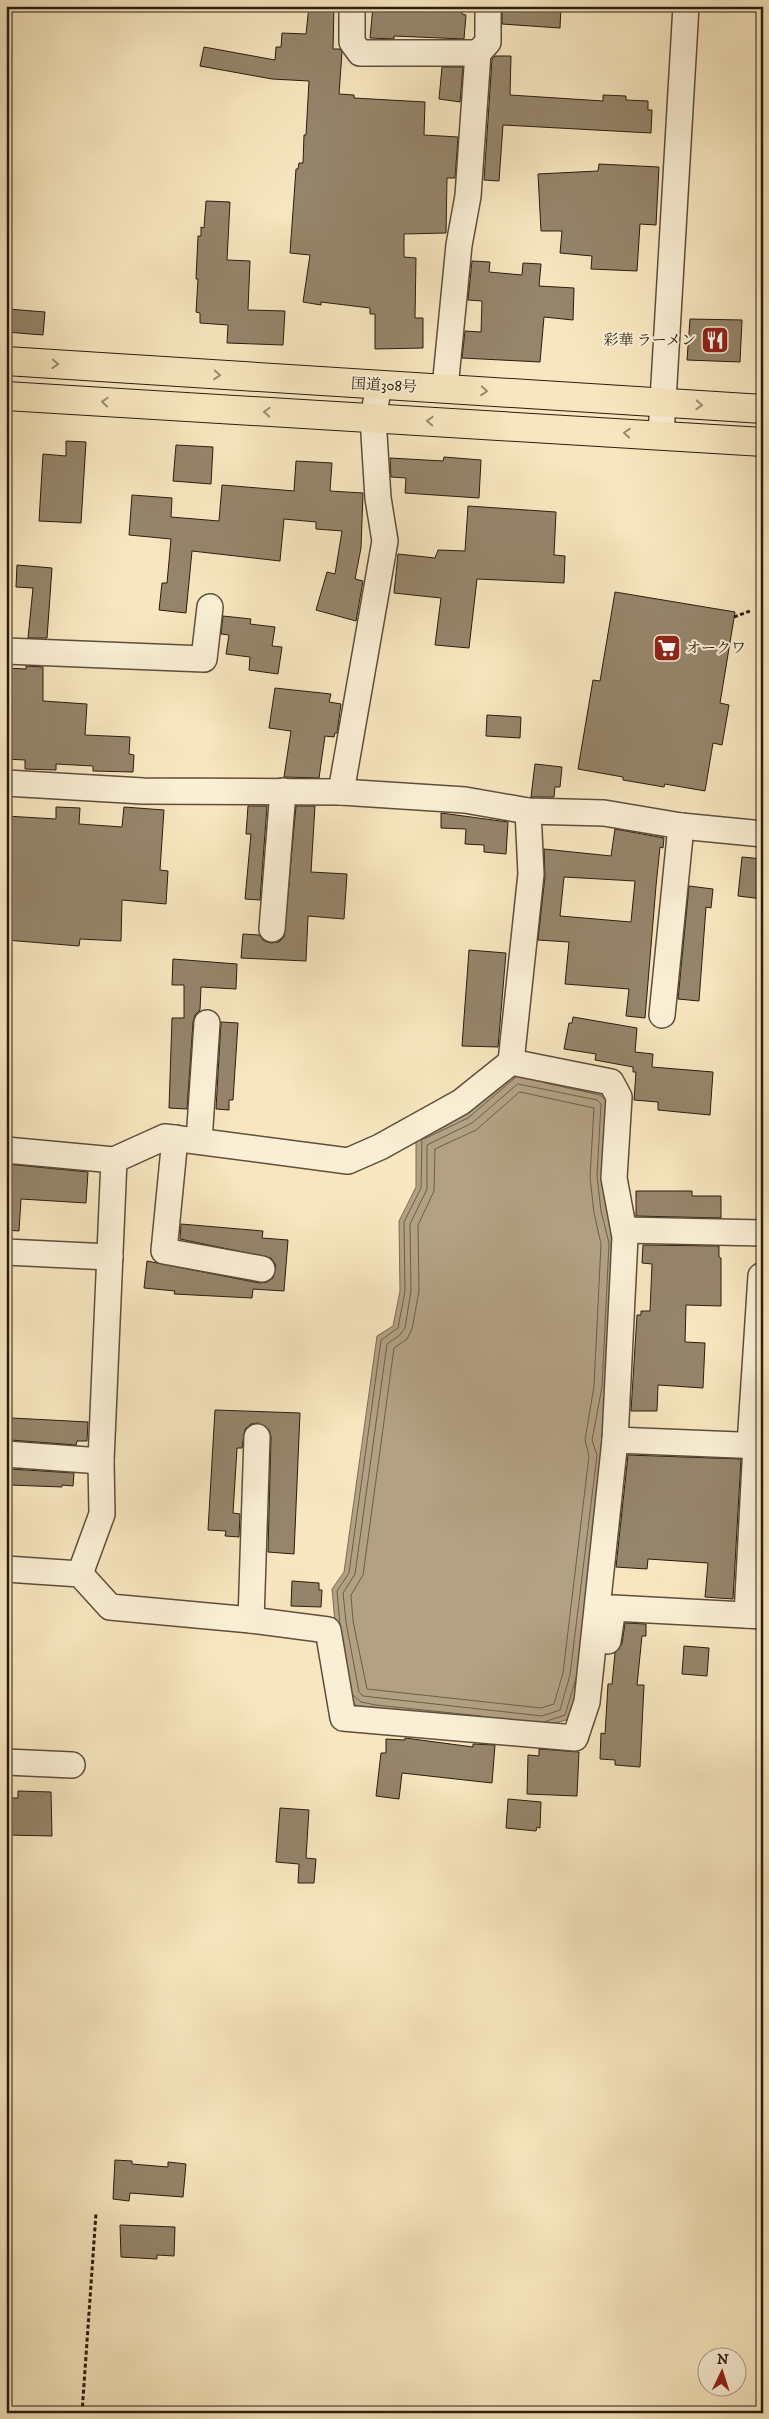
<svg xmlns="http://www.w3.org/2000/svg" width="769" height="2419" font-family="'IM FELL DW Pica','Noto Serif JP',serif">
  <rect width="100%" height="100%" fill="#f7e6bf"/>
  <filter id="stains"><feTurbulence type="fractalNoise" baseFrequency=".004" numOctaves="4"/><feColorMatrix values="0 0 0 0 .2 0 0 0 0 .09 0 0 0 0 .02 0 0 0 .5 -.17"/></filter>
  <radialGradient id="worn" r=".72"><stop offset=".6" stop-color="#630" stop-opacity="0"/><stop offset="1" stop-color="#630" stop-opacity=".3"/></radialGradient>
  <!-- water -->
  <polygon fill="#b2a183" stroke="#7c6c55" points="515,1071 603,1090 611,1099 620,1242 613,1389 581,1677 569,1719 543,1727 376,1710 359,1707 349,1700 335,1623 332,1589 344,1572 377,1336 393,1326 400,1291 399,1221 416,1187 416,1136"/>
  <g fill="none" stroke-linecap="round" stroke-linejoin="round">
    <!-- shore -->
    <g stroke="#6e5e49" stroke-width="1">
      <polyline points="545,1083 600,1095 605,1099"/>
      <polygon points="518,1084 597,1100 601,1104 597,1176 601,1211 609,1243 602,1387 592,1440 597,1455 570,1675 560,1710 542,1716 363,1696 359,1692 346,1622 343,1593 355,1574 387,1344 400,1335 405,1328 411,1291 410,1224 427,1189 427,1145 472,1123"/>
      <polygon points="520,1092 594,1108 590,1177 594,1213 601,1244 594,1386 585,1440 589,1456 563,1673 554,1704 541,1708 367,1689 353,1621 351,1595 363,1575 394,1348 407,1339 412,1329 419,1291 418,1225 434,1191 435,1149 476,1130"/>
      <polyline points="424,1139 468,1118 516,1077"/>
      <polyline points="340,1625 337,1591 349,1573 381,1340 398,1328 405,1291 404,1222 421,1188 422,1139"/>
      <polyline points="353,1695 361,1702 376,1705 481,1716"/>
      <polyline points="544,1722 565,1715 576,1678"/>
    </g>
  </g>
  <!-- building -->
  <g fill="#95856b" stroke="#2b1c0f" fill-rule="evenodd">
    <polygon points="309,6 334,6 333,49 340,49 342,52 339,94 354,95 354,98 425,102 424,135 458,137 455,178 447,178 446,233 404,234 404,257 416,258 415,318 423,318 423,348 375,349 375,314 370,314 370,308 321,302 321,305 303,302 310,255 290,253 296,169 298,169 299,163 303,163 304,135 306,135 309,81 272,79 200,66 204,47 275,60 276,47 281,47 282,33 306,34"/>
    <polygon points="373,6 463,6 462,14 466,15 464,39 394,36 394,39 370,38"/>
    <polygon points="502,6 561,6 560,28 502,24"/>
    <polygon points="495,56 511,56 510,95 603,101 603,95 626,96 626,100 648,101 648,110 652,110 651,133 503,125 499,181 484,180 492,59"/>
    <polygon points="442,67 463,67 460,102 439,99"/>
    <polygon points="599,164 659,167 656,225 640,224 637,271 591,269 592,256 560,253 562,231 541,231 538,174 598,171"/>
    <polygon points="206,201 230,202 227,260 250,261 248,310 285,311 283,345 227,343 228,325 200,323 200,313 196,312 198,279 196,279 198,236 201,236 201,227 204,228"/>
    <polygon points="472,261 490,262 489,272 522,275 523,263 541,264 539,286 574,288 573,320 544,317 540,362 462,358 465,331 481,332 482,301 468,300"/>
    <polygon points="8,309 45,312 43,335 6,332"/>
    <polygon points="690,319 742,320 740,362 687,360"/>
    <polygon points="66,441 86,442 81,523 39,521 43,454 66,456"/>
    <polygon points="176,445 213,447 211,484 173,481"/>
    <polygon points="444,457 481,460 479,498 405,493 406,478 391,477 390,458 443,461"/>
    <polygon points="296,461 332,463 330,491 363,493 361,548 355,579 363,581 356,621 316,610 327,572 335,574 342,531 316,529 316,522 284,519 280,561 192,551 186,613 159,610 162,583 167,583 171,539 129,535 132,495 172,498 171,517 219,521 222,485 294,491"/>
    <polygon points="468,506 556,512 554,555 565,556 564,583 477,579 469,648 435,645 441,598 394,593 398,554 435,558 438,550 465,551"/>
    <polygon points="17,565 52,568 47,638 28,638 33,588 16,587"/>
    <polygon points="615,592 735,612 720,703 729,705 722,745 713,743 705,791 665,784 664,787 623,780 623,777 578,769 593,680 600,681"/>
    <polygon points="223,616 251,619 250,624 275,627 272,646 282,647 278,674 249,670 250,657 226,654 229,635 221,634"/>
    <polygon points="26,666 43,667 43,701 87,704 85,735 130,737 129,754 134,755 133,772 93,771 93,766 56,764 56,770 25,769 25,760 6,759 6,668 26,669"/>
    <polygon points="275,688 331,694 329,702 341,704 337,733 335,733 334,737 325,736 319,778 284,777 291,731 269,728"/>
    <polygon points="487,715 521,717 520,738 486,736"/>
    <polygon points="535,764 562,767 560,787 555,787 554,797 531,797"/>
    <polygon points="248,806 267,806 260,900 245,899 251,834 246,834"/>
    <polygon points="296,806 315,806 311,872 347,874 344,919 308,916 306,961 241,958 243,934 259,935 264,941 271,943 279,942 284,937"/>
    <polygon points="56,807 80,808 79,824 122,827 124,807 164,810 160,870 168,871 166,904 122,900 121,941 80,939 79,946 6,940 10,851 6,851 6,816 56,819"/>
    <polygon points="441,813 508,822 506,854 484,852 484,845 465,844 466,829 441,828"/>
    <path d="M615,829L664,838L663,848L660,847L656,886L645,1018L626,1016L629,989L565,984L569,942L538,940L545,876L544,849L611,856ZM564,877L635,881L631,922L560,916Z"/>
    <polygon points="742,857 763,859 763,899 738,896"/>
    <polygon points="689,886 713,889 711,908 706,907 699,1001 678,999"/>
    <polygon points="469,950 506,953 498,1047 462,1046"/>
    <polygon points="173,959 237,964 236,989 201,987 200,1010 195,1015 193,1022 187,1109 169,1108 172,1018 184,1018 184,985 172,985"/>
    <polygon points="573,1017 637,1028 635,1052 653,1054 652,1067 713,1072 710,1115 658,1110 658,1102 634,1100 636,1072 633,1072 633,1067 595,1060 596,1054 564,1049 569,1023 572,1023"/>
    <polygon points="221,1022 238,1023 233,1100 229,1100 229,1110 216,1109"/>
    <polygon points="6,1164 88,1172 86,1203 21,1199 19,1231 6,1230"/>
    <polygon points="636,1191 692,1191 692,1196 721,1196 721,1218 636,1216"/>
    <polygon points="181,1224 263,1231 262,1238 288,1240 284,1291 253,1289 252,1298 174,1294 175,1291 144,1288 147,1261 259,1283 267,1282 273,1278 276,1265 271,1258 180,1239"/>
    <polygon points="643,1245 719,1246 719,1257 721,1258 721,1306 686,1305 685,1342 705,1343 703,1388 658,1385 657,1411 631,1411 637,1315 641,1315 641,1311 650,1311 652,1264 642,1263"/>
    <polygon points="215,1410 300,1413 294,1554 268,1552 271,1437 269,1430 258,1423 251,1424 245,1429 242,1448 237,1448 233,1513 240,1514 239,1537 225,1536 226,1531 208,1530"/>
    <polygon points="12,1418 88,1422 87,1441 77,1441 76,1445 10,1440"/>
    <polygon points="628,1455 741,1459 733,1599 705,1597 708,1563 648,1559 647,1569 616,1567"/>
    <polygon points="10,1469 74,1473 73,1486 62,1485 62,1487 9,1485"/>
    <polygon points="292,1581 319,1583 319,1590 322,1590 321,1607 291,1606"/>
    <polygon points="625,1623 646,1624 646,1636 642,1636 637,1685 644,1685 640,1767 615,1765 615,1760 600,1759 601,1733 605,1734 608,1684 612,1684 615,1653 622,1644"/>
    <polygon points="684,1646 709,1648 707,1676 682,1674"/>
    <polygon points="405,1738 473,1747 473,1744 495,1745 492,1783 402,1773 399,1799 376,1796 381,1753 386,1753 386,1739 405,1740"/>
    <polygon points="539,1749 579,1752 577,1796 527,1794 528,1755 539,1756"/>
    <polygon points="18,1791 51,1792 52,1836 6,1835 6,1798 18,1798"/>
    <polygon points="508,1799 541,1802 540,1828 537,1827 536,1831 506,1828"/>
    <polygon points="280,1808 309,1810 306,1858 316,1859 314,1883 298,1883 299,1864 276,1862"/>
    <polygon points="115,2160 132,2161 132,2164 168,2167 168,2162 186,2164 183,2197 130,2193 129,2201 113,2199"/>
    <polygon points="120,2225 175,2227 174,2256 157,2255 157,2259 121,2257"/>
  </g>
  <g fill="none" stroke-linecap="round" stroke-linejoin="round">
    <!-- minor casing -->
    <g stroke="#5e4e3b" stroke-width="28">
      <g id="minor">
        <polyline points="352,6 352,42 360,53 478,53"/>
        <polyline points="445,388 459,245 468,196 478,53 488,42 488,6"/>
        <polyline points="661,435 686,6"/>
        <polyline points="6,651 204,659 210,607"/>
        <polyline points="6,783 143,791 341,792 465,800 528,811 604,813 681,826 763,834"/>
        <polyline points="341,792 385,541 378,498 373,418 379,385"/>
        <polyline points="272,929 283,791"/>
        <polyline points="662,1015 681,826"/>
        <polyline points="511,1062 531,874 528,811"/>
        <polyline points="175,1138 164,1251 262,1269"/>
        <polyline points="199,1141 207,1023"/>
        <polyline points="6,1150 114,1160 165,1137 348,1161 380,1147 461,1102 511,1062 611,1082 619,1097 614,1178 625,1237 615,1440 587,1702 575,1738 343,1718 328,1630 251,1620 110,1607 80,1574 6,1569"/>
        <polyline points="624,1230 763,1233"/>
        <polyline points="6,1252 110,1257"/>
        <polyline points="615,1440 763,1446"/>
        <polyline points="750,1445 761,1276"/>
        <polyline points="6,1454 101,1461"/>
        <polyline points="80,1574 102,1514 101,1461 114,1160"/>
        <polyline points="747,1615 756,1445"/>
        <polyline points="251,1620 257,1437"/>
        <polyline points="608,1641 613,1608 763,1616"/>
        <polyline points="6,1762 72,1765"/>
      </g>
    </g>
    <!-- highway casing -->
    <g stroke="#2b1c0f" stroke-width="30">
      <g id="highway">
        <polyline points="6,361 763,409"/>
        <polyline points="6,396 763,442"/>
      </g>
    </g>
    <!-- path -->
    <g stroke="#2b1c0f" stroke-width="3" stroke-dasharray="4 2.5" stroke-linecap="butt">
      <polyline points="734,617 750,611"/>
      <polyline points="82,2413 96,2213"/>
    </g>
    <!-- minor -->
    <use href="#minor" stroke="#faefd5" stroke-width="25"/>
    <!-- highway -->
    <use href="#highway" stroke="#f7e6bf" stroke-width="28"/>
  </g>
  <!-- one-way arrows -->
  <defs><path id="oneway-chevron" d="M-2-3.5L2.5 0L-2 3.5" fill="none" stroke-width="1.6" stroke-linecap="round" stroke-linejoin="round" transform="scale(1.25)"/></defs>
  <g stroke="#9b8b70">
    <use href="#oneway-chevron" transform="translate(55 364) rotate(4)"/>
    <use href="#oneway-chevron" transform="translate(217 375) rotate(4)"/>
    <use href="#oneway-chevron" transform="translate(484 391) rotate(4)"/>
    <use href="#oneway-chevron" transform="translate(105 402) rotate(-177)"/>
    <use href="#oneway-chevron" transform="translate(699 405) rotate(3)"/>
    <use href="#oneway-chevron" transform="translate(267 412) rotate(-177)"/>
    <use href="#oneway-chevron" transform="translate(430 421) rotate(-177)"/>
    <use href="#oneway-chevron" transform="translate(627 433) rotate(-176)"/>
  </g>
  <!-- icons -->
  <defs>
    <g id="restaurant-square" transform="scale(1.4375)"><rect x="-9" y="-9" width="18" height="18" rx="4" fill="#8f2418" stroke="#faefd5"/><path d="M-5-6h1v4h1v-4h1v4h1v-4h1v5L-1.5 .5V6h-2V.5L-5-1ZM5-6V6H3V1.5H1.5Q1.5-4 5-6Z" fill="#fff"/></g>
    <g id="supermarket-square" transform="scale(1.4375)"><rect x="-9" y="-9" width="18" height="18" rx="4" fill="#8f2418" stroke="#faefd5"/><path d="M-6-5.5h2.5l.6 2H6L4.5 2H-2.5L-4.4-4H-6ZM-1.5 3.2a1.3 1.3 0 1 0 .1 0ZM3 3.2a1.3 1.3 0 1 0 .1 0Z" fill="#fff"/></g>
  </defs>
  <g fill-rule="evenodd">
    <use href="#restaurant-square" x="715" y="340"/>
    <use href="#supermarket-square" x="667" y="648"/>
  </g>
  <g text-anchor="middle" stroke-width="4" stroke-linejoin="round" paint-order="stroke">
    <!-- poi labels -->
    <g font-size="15" fill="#2b1c0f" stroke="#faefd5" text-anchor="end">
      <text x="696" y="345">彩華 ラーメン</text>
      <text x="686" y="653" text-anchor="start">オークワ</text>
    </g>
    <!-- street labels -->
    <g font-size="15" fill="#2b1c0f" stroke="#faefd5">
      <text transform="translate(384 385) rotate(3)" y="5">国道308号</text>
    </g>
  </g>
  <!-- margin -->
  <rect width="769" height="2419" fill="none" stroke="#f7e6bf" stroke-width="25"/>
  <rect x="8" y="8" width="754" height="2404" fill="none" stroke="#2b1c0f" stroke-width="2.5"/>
  <rect x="12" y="12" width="744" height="2394" fill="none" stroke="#2b1c0f"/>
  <!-- north arrow -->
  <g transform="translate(722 2372) rotate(4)"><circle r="24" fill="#faefd5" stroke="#a79b86"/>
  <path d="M0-4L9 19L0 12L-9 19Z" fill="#8f2418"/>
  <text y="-8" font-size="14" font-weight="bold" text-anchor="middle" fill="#2b1c0f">N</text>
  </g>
  <rect width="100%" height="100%" filter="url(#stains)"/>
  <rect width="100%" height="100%" fill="url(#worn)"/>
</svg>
